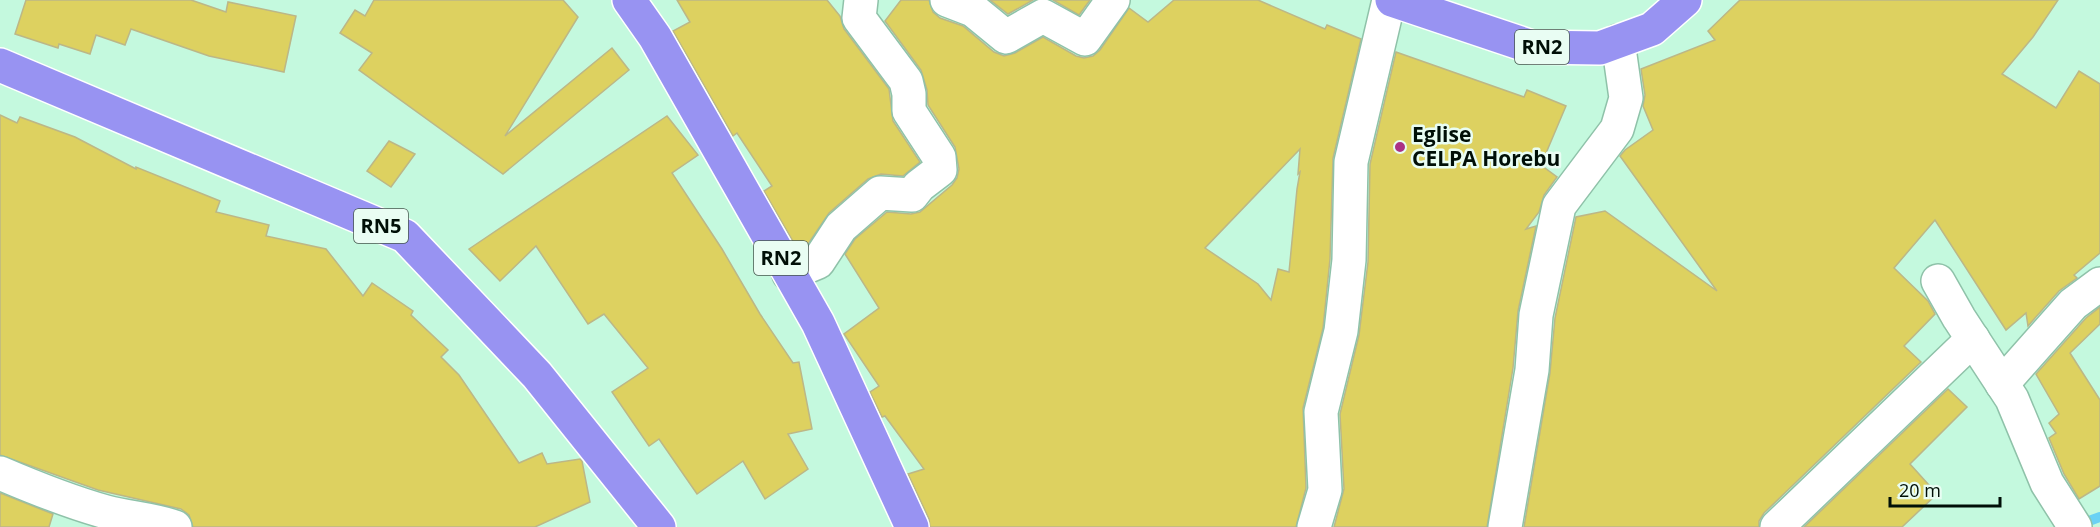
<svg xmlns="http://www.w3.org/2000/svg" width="2100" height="527" font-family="'Open Sans',sans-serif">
  <rect width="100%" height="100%" fill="#c4f9de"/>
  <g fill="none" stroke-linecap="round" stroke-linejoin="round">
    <!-- stream -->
    <polyline stroke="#6ad1f4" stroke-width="10" points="2078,525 2100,517"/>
  </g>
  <!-- building -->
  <g fill="#ddd160" stroke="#bcb787" stroke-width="1.5" fill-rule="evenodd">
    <polygon points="26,0 191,0 226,12 228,2 296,16 284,72 209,56 131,29 125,45 96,35 90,54 59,44 58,48 15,34"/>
    <polygon points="374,0 563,0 578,17 505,136 612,48 629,70 503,174 359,70 372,53 340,33 355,10 365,16"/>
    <polygon points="677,0 827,0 840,16 844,29 889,89 893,121 920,162 903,176 881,174 868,179 829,213 806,247 798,250 764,191 772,186 737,133 733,136 673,31 690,22"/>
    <path d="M901,0H929L933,12L940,18L963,26L994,52L1004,56L1015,53L1043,37L1076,56L1084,58L1093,56L1100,50L1129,8L1148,22L1174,0H1258L1325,29L1327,25L1361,39L1333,158L1330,259L1323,328L1303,408L1306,488L1296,527H930L929,519L908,474L924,469L885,416L882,417L870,392L879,386L844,334L879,308L845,254L855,239L887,212L911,214L920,212L952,185L957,178L959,169L955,147L928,105L927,90L921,70L885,21ZM1300,149L1298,174L1300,172L1297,189L1289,272L1278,269L1271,300L1258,284L1205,248Z"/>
    <polygon points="990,0 1033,0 1008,14"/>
    <polygon points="1053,0 1090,0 1079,15"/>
    <polygon points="1740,0 2058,0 2033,37 2002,74 2056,108 2079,71 2100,84 2100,253 2074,275 2077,278 2059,291 2028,326 2026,313 2006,330 1935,220 1894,268 1928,301 1935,314 1904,346 1921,362 1764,513 1759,521 1759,527 1524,527 1550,373 1555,318 1576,217 1605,211 1717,291 1620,156 1625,150 1653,130 1643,106 1645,95 1641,69 1715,40 1708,31"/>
    <polygon points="1396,52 1524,97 1527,90 1566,106 1541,165 1557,177 1544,195 1539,212 1526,229 1536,226 1518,311 1513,368 1487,527 1334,527 1344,489 1340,414 1359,335 1368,262 1370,164"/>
    <polygon points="0,115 17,123 20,117 75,137 136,169 136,167 220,201 216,212 269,225 266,236 326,249 363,296 372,283 413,311 411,315 448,350 441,357 459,375 519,463 542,453 547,464 580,459 582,461 590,502 535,527 193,527 189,515 181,509 98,490 0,455"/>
    <polygon points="667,116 698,155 672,173 722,249 760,314 793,363 799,362 812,429 788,434 808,469 765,499 743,461 697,494 659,439 649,446 612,392 648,368 604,314 588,324 536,246 500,281 469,249"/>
    <polygon points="389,141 415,154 391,187 367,171"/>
    <polygon points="2100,307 2100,324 2070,353 2100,400 2100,486 2079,499 2064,474 2049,438 2056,433 2049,423 2059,414 2036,374 2086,318"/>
    <polygon points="1948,389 1967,407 1910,464 1937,494 1902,527 1804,527"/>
    <polygon points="0,493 53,514 49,527 0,527"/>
  </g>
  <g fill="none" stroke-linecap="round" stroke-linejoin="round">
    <!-- minor casing -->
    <g stroke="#8fc2a9" stroke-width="36">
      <g id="minor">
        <polyline points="947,0 973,10 1006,37 1043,16 1085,39 1113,0"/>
        <polyline points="789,274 818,262 841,227 880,193 912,195 919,186 940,170 939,157 909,111 909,94 906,81 859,18 861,0"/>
        <polyline points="1938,281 1959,318 2012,399 2047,483 2075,527"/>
        <polyline points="2002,384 2073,304 2100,284"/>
        <path d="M0,473C35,488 70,502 106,512C129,518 152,519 175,527"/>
        <polyline points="1314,527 1325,490 1321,412 1341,331 1349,260 1351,162 1389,0"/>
        <polyline points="1505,527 1532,370 1536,315 1559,206 1617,129 1626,98 1618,41"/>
        <polyline points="1777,527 1973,339"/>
      </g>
    </g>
    <!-- trunk casing -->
    <g stroke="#fff" stroke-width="36">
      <g id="trunk">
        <polyline points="629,0 655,37 818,323 912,527"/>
        <polyline points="1392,0 1532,47 1600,48 1652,29 1685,0"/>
        <polyline points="0,65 405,236 537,375 659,527"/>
      </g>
    </g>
    <!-- minor -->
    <use href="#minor" stroke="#fff" stroke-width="33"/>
    <!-- trunk -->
    <use href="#trunk" stroke="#9893f2" stroke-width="33"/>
  </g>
  <!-- markers -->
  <circle fill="#ab3185" stroke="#e9fdf3" stroke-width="2" cx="1400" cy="147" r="6"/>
  <g text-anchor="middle" stroke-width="5" stroke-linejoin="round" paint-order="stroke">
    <!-- shield labels -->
    <g fill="#e9fdf3" stroke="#46564e" stroke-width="1.5">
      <rect x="1515" y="30" width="54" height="34" rx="4.5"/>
      <rect x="354" y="209" width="54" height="34" rx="4.5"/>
      <rect x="754" y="241" width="54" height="34" rx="4.5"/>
    </g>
    <g font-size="20" font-weight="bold" fill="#000f07">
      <text x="1542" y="54">RN2</text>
      <text x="381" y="233">RN5</text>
      <text x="781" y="265">RN2</text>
    </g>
    <!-- poi labels -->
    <g font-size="21" font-weight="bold" fill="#000f07" stroke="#e9fdf3" text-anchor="start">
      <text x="1412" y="142">Eglise<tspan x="1412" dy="24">CELPA Horebu</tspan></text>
    </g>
  </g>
  <!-- scale -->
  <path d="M1890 497v9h110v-9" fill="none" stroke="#000f07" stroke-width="3"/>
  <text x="1899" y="497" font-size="18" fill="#000f07" stroke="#e9fdf3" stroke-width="4.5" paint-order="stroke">20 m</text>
</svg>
